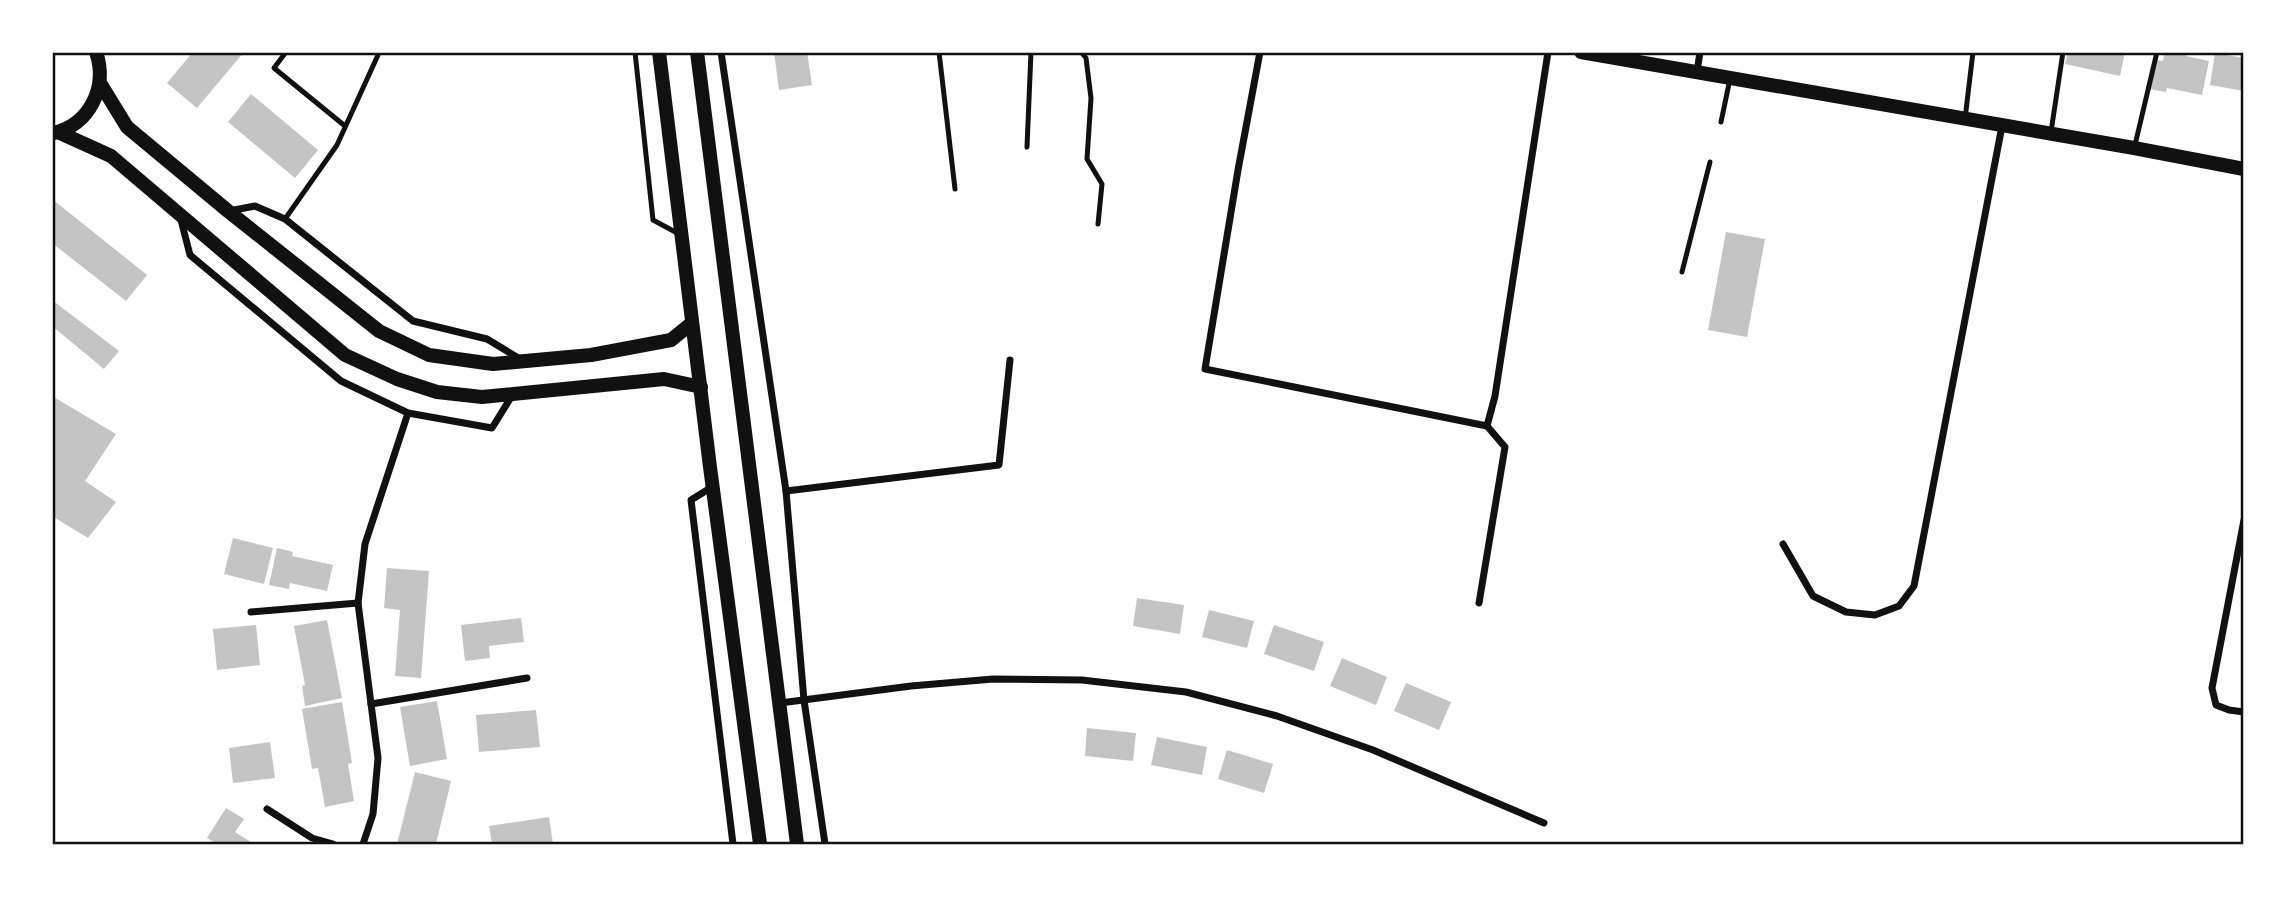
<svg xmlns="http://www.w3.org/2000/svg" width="2296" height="897" font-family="'Playfair Display',serif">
  <rect width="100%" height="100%" fill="#fff"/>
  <!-- building -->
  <g fill="#c4c4c4">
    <polygon points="193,52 244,52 197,108 167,83"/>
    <polygon points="774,52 807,52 812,85 779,90"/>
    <polygon points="2068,52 2125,52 2120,76 2065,64"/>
    <polygon points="2165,52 2187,52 2186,56 2209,61 2202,95 2167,88 2166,92 2150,89 2156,60 2163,61"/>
    <polygon points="2215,53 2244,58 2244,91 2210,85"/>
    <polygon points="251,94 318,150 295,178 228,122"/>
    <polygon points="52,199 147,275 126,301 52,243"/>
    <polygon points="1726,232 1765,239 1747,337 1708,330"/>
    <polygon points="52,300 119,351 104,369 52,326"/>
    <polygon points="52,396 116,434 85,481 116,502 88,538 52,516"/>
    <polygon points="233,538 273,548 264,584 224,574"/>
    <polygon points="277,548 293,552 292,556 333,565 327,591 290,583 289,589 269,585"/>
    <polygon points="387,568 429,571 421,678 395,676 400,610 384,608"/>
    <polygon points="1137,598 1184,605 1180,634 1133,626"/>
    <polygon points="1209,610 1254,621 1247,648 1202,637"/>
    <polygon points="521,618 524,642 489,646 490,658 465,661 461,625"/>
    <polygon points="327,620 342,698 305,706 302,686 305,685 294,626"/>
    <polygon points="256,625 260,665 217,670 213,629"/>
    <polygon points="1274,625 1324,642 1314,671 1264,654"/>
    <polygon points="1342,658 1387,677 1376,705 1330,686"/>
    <polygon points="1406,683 1451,702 1439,730 1394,711"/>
    <polygon points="437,701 447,759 410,766 400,707"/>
    <polygon points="342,702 352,763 348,764 354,801 325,807 318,768 312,769 302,709"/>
    <polygon points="536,710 540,747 479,752 476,715"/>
    <polygon points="1087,728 1136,733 1133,761 1085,756"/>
    <polygon points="1157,737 1207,747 1202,775 1151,765"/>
    <polygon points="270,742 275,778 233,783 229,748"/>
    <polygon points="1227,750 1273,764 1264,793 1218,779"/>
    <polygon points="415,772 451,781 436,844 397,844"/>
    <polygon points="226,808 244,819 235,832 254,844 217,844 207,838"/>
    <polygon points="549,817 553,844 492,844 489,826"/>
  </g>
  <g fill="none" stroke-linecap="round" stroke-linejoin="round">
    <!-- service -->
    <g stroke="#111" stroke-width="5">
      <polyline points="286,52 274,68 345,126"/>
      <polyline points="635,52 653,220 679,234"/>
      <polyline points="939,52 955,189"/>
      <polyline points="1081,52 1086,58 1091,98 1087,159 1102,184 1098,224"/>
      <polyline points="1965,119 1973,52"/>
      <polyline points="1721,122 1730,79"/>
      <polyline points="2051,132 2063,52"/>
      <polyline points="2135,145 2157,52"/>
      <polyline points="1027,147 1031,52"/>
      <polyline points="285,219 337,145 378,55 375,52"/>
      <polyline points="1682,272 1710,162"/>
    </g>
    <!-- minor -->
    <g stroke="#111" stroke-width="7">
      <polyline points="721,52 786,491 804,700 825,844"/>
      <polyline points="1260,52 1238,170 1205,369 1487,426 1495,396 1548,52"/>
      <polyline points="1697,72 1700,52"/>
      <polyline points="229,211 255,206 285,219 413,321 487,339 520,359"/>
      <polyline points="181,220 190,255 341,381 408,413 492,428 513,394"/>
      <polyline points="712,487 691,500 733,844"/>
      <polyline points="786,491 999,465 1010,360"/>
      <polyline points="2244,520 2212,688 2216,705 2229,710 2244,712"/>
      <polyline points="1783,544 1813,596 1846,612 1875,615 1899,606 1914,586 2002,126"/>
      <polyline points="1479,603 1505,447 1487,426"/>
      <polyline points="251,612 358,603"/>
      <polyline points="780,703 911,686 993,679 1082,680 1186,692 1277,716 1373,750 1544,823"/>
      <polyline points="371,704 527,678"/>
      <polyline points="267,809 312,838 333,844"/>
      <polyline points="363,844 373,814 378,758 358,603 365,544 408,413"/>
    </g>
    <!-- secondary -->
    <g stroke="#111" stroke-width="14">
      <polyline points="659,52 710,467 760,844"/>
      <polyline points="697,52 797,844"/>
      <polyline points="1581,52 2134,148 2244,169"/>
      <polyline points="100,83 127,127 228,211 379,331 429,355 493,364 591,355 671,340 692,323"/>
      <polyline points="58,132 111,156 345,355 397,379 437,392 482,397 664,379 701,387"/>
      <path d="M54,133C90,124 108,87 96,52"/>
    </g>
  </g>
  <!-- border -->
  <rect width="2296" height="897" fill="none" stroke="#ffffff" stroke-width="108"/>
  <rect x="54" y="54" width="2188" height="789" fill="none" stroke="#111" stroke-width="2.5"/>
</svg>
